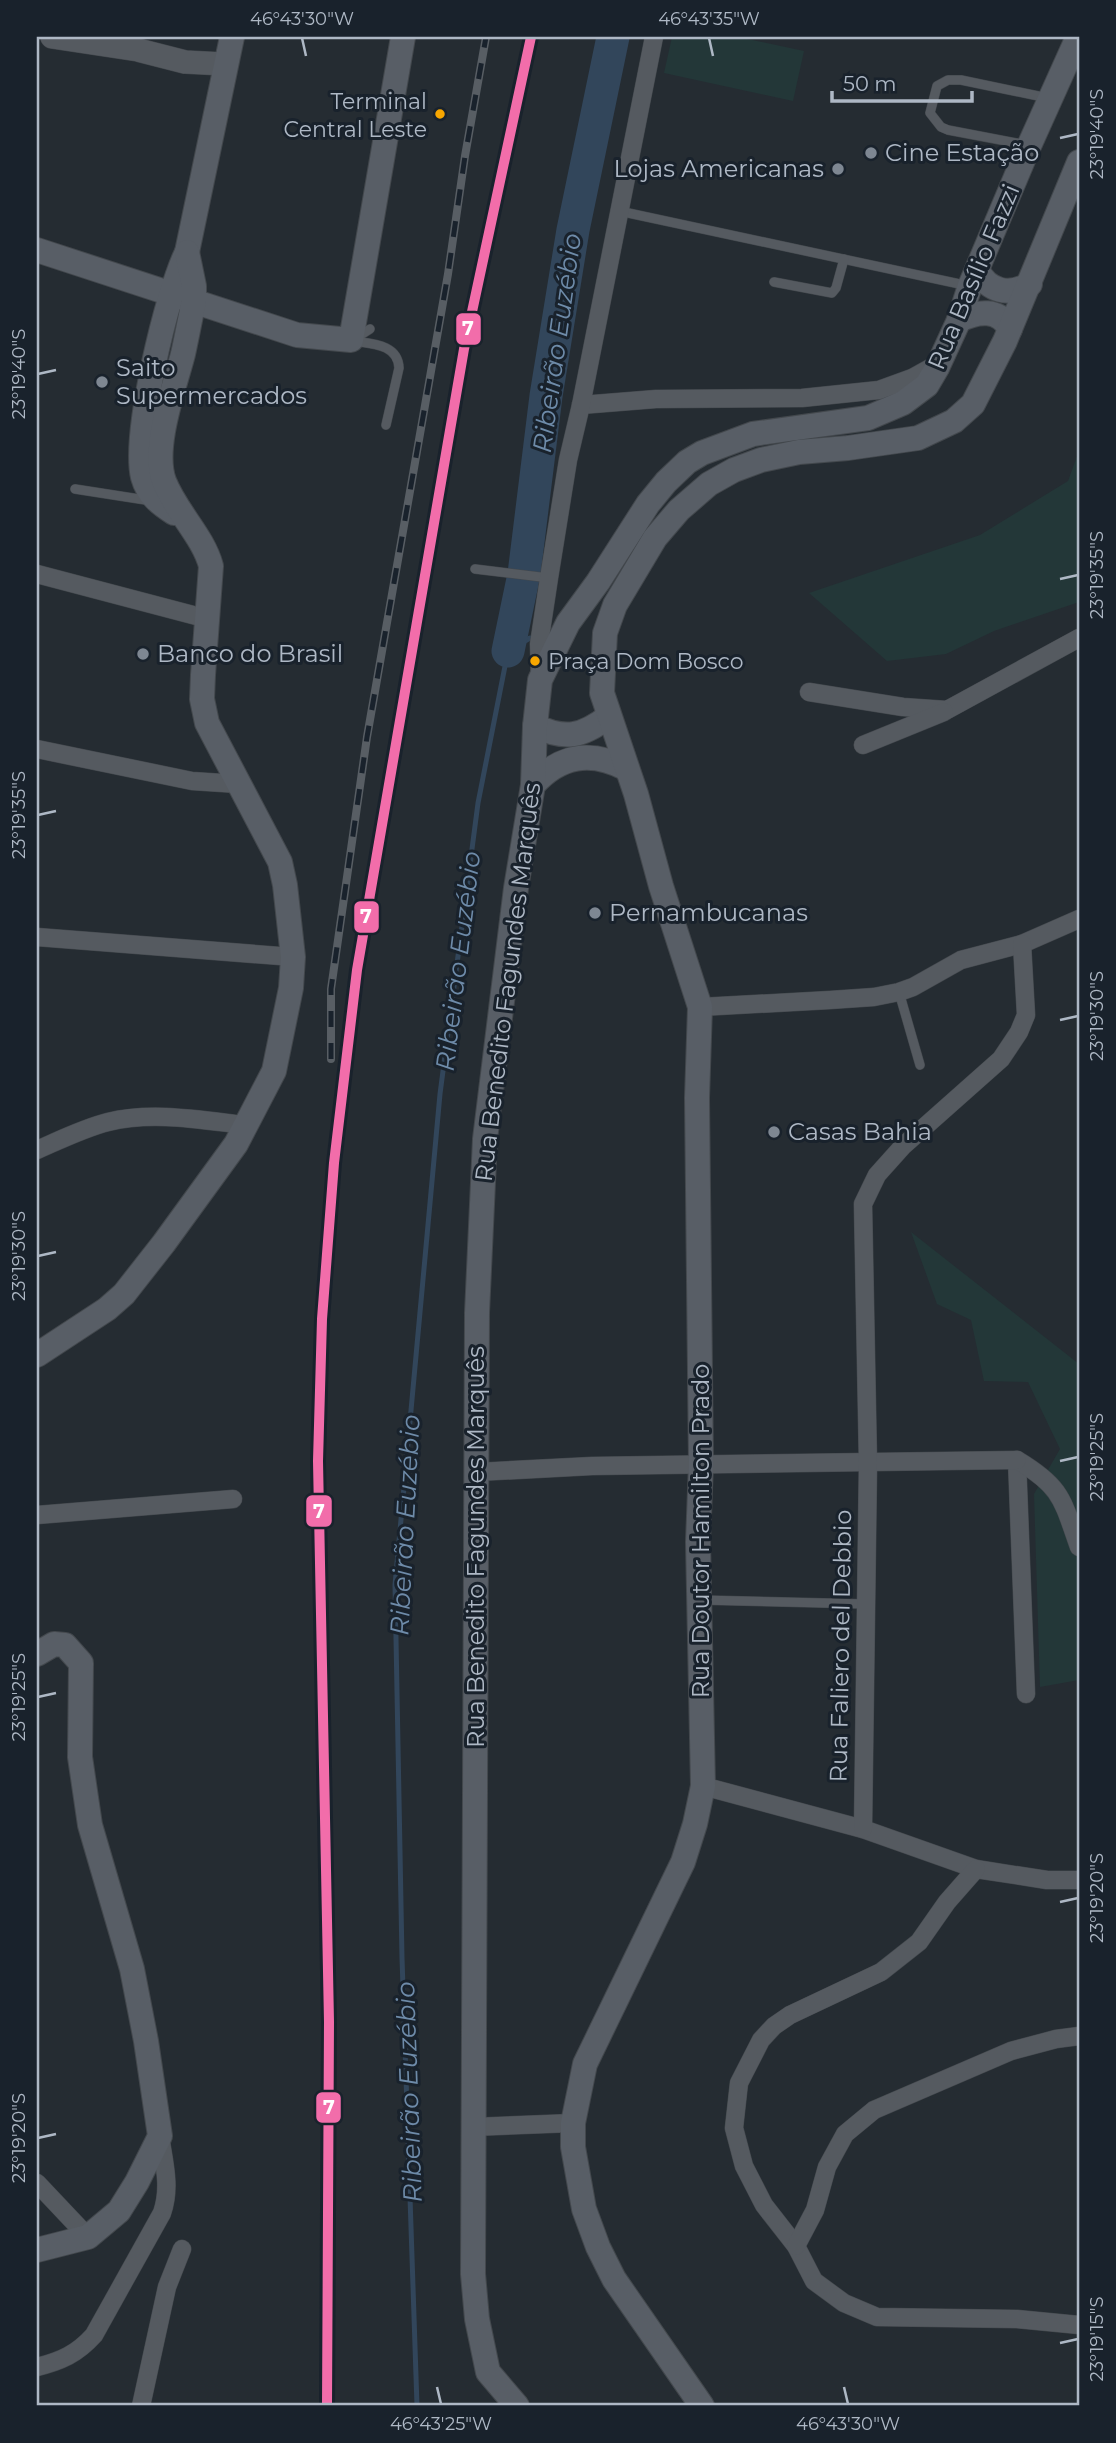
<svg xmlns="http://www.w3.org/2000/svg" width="1116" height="2443" font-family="Montserrat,sans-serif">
  <rect width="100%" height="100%" fill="#252c32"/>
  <!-- green -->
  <g fill="#233738">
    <polygon points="672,37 738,37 804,51 793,101 664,73"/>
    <polygon points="1079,451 1079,602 994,631 946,654 887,661 809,593 980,535 1068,481"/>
    <polygon points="911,1232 1079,1364 1079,1680 1040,1687 1034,1494 1060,1449 1028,1382 984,1381 971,1320 937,1304"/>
  </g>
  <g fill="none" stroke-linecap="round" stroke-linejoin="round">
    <!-- stream -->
    <polyline stroke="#32465b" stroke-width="5" points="417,2406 402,1958 395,1585 440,1094 478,803 508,651 530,638"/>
    <!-- river -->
    <polyline stroke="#32465b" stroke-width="33" points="508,651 524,574 546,396 573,230 613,37"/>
    <!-- service casing -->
    <g stroke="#43484d" stroke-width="10">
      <g id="service">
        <polyline points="1027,145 948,130 941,127 930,113 937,86 948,80 961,80 1048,98"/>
        <polyline points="619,211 969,286"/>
        <polyline points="774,282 832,293 836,288 844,259"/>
        <polyline points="356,338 370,329"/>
        <path d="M353,341C372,344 398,344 399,368L386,425"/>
        <polyline points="75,489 152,501"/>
        <polyline points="475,569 549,578"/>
        <polyline points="899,992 920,1065"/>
        <polyline points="700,1600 866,1604"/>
      </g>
    </g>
    <!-- minor casing -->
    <g stroke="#43484d" stroke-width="19">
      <g id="minor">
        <polyline points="581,405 656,399 802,398 879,390 912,378 939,363"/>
        <polyline points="37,574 208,619"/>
        <polyline points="540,677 539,644 549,578 568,460 581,405 654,37"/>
        <polyline points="809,692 903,707 947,710 1079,638"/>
        <polyline points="863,745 944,712"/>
        <polyline points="37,749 192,781 238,784"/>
        <polyline points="37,937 293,957"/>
        <polyline points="700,1007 830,1000 874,997 899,992 913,987 961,960 1022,944 1079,919"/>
        <path d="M37,1150C60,1140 84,1128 108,1122C152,1111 201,1120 245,1125"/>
        <polyline points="1017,1460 1026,1694"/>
        <path d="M1017,1460C1062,1487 1062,1499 1079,1547"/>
        <polyline points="477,1472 592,1466 1017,1460"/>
        <polyline points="37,1515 233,1499"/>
        <polyline points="703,1786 863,1829 976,1869 1047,1880 1079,1880"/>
        <polyline points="863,1829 868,1463 863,1204 877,1175 903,1146 1001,1059 1019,1032 1026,1015 1022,944"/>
        <polyline points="976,1869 947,1902 919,1942 881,1972 790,2015 774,2026 761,2040 739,2083 734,2128 744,2166 764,2205 796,2246 814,2281 844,2303 877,2317 1017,2319 1079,2325"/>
        <polyline points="472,2127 573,2123"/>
        <polyline points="37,2183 88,2237"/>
        <polyline points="796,2246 815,2210 827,2167 845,2134 874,2110 1011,2051 1056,2039 1079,2036"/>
        <path d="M37,2367C61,2361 77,2354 94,2335L162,2213C171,2187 164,2163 160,2136"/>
        <polyline points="141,2406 167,2287 182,2249"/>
      </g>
    </g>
    <!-- tertiary casing -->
    <g stroke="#43484d" stroke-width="24">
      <polyline id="tertiary" points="52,37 138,50 185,62 224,64"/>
    </g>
    <!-- secondary casing -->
    <g stroke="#43484d" stroke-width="26">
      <g id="secondary">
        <polyline points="37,250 297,335 351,340 403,37"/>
        <path d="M977,270C989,292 1009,296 1030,284"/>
        <path d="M959,320C978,311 999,308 1010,329"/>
        <path d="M174,513C160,504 148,495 143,477C133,435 167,292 187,252L232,37"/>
        <path d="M535,726C565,740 582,737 609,716"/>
        <path d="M533,785C560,755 591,750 627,769"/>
        <path d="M37,1355L107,1309L124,1294L164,1243L236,1144L274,1071L291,988L293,957L285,885L280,862L207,723L202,699L203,675L211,566C203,536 176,512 164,481C152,447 174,389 183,354C187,336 190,319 194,301V286L187,252"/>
        <polyline points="37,1654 54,1644 65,1645 81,1663 80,1757 90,1825 132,1969 146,2041 160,2136 137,2182 119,2211 88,2237 37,2250"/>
        <polyline points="517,2406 488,2372 477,2319 473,2274 477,1313 485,1139 516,888 533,785 535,726 540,680 568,623 598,582 648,504 666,482 687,462 702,453 753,434 868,418 903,403 927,385 937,368 959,320 970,286 1029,146 1078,37"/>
        <polyline points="702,2406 614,2279 598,2247 584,2209 573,2147 573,2123 585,2064 683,1862 695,1824 703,1786 698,1542 701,1464 697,1098 700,1007 661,886 636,794 602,693 605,633 615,605 655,538 679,510 709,484 734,470 761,460 799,452 848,448 918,438 954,421 973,404 1005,341 1079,162"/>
      </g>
    </g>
    <!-- service -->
    <use href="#service" stroke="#555a60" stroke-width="9"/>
    <!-- minor -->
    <use href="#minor" stroke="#555a60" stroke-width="18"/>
    <!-- tertiary -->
    <use href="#tertiary" stroke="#555a60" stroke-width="23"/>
    <!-- secondary -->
    <use href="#secondary" stroke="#585e66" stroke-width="24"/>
    <!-- rail casing -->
    <g stroke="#585e64" stroke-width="8">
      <polyline id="rail" points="331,1059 331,989 367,737 448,274 465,156 486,37"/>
    </g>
    <!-- rail -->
    <use href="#rail" stroke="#19222c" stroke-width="5" stroke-dasharray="16" stroke-linecap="butt"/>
    <!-- rail-1 casing -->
    <g stroke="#19222c" stroke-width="16">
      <polyline id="rail-1" points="327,2406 329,2022 318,1461 322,1319 334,1163 357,970 464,349 531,37"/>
    </g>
    <!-- rail-1 -->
    <use href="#rail-1" stroke="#f26daa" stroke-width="10"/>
  </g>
  <!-- ticks -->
  <path fill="none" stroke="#aeb8c5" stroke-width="2.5" d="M302,38L306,56M709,38L713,56M1060,138L1078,134M38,374L56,370M1060,579L1078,575M38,815L56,811M1060,1020L1078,1016M38,1256L56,1252M1060,1461L1078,1457M38,1697L56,1693M1060,1902L1078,1898M38,2138L56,2134M1060,2343L1078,2339M437,2387L441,2404M844,2387L848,2404"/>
  <!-- markers -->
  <g fill="#f7a600" stroke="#19222c" stroke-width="2.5">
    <circle cx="440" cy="114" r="6"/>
    <circle cx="535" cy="661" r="6"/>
  </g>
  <g fill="#7e8792" stroke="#19222c" stroke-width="2.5">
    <circle cx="871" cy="153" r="7"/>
    <circle cx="838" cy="169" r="7"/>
    <circle cx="102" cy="382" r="7"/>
    <circle cx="143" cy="654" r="7"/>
    <circle cx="595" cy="913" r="7"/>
    <circle cx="774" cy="1132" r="7"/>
  </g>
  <g text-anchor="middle" stroke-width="6" stroke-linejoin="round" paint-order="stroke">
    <!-- bus labels -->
    <g font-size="22" fill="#aeb8c5" stroke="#19222c" text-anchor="end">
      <text x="427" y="109">Terminal<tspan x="427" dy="28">Central Leste</tspan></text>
      <text x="548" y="669" text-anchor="start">Praça Dom Bosco</text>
    </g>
    <!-- poi labels -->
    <g font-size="24" fill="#aeb8c5" stroke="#19222c" text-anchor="start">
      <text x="885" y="161">Cine Estação</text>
      <text x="824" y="177" text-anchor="end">Lojas Americanas</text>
      <text x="116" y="376">Saito<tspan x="116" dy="28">Supermercados</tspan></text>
      <text x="157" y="662">Banco do Brasil</text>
      <text x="609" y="921">Pernambucanas</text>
      <text x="788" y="1140">Casas Bahia</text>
    </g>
    <!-- street labels -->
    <g font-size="24" fill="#aeb8c5" stroke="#19222c">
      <text transform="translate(974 277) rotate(-67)" y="8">Rua Basílio Fazzi</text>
      <text transform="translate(508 982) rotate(-83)" y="8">Rua Benedito Fagundes Marquês</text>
      <text transform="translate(701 1531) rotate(-90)" y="8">Rua Doutor Hamilton Prado</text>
      <text transform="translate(476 1547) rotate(-90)" y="8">Rua Benedito Fagundes Marquês</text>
      <text transform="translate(841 1646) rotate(-89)" y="8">Rua Faliero del Debbio</text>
    </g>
    <!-- water labels -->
    <g font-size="26" font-style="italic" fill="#6e8ba9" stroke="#19222c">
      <text transform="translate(557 343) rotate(-82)" y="9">Ribeirão Euzébio</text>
      <text transform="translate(458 961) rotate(-83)" y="9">Ribeirão Euzébio</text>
      <text transform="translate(405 1525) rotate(-87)" y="9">Ribeirão Euzébio</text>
      <text transform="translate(409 2092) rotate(-92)" y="9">Ribeirão Euzébio</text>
    </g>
  </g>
  <g stroke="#19222c" stroke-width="2.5">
    <rect x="455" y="312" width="27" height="34" rx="7" fill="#f26daa"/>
    <rect x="353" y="900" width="27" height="34" rx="7" fill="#f26daa"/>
    <rect x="305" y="1494" width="28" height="34" rx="7" fill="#f26daa"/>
    <rect x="315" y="2091" width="27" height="33" rx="7" fill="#f26daa"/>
  </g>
  <g font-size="19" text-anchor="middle" font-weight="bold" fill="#fff">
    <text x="468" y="335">7</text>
    <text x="366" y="923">7</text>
    <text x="319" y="1518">7</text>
    <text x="329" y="2114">7</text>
  </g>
  <!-- border -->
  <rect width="1116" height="2443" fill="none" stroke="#19222c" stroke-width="77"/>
  <!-- scale -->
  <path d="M832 91v10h140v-10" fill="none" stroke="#aeb8c5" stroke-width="3.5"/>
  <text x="843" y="91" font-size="21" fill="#aeb8c5" stroke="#19222c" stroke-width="5" paint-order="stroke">50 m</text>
  <rect x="38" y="38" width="1040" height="2366" fill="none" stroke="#aeb8c5" stroke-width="2.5"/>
  <g font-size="18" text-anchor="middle" fill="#aeb8c5">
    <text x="302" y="25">46°43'30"W</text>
    <text x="709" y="25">46°43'35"W</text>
    <text transform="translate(1097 134) rotate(-90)" y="6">23°19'40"S</text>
    <text transform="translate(19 374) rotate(-90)" y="6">23°19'40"S</text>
    <text transform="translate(1097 575) rotate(-90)" y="6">23°19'35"S</text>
    <text transform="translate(19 815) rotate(-90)" y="6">23°19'35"S</text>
    <text transform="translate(1097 1016) rotate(-90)" y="6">23°19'30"S</text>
    <text transform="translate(19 1256) rotate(-90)" y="6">23°19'30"S</text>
    <text transform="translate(1097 1457) rotate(-90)" y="6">23°19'25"S</text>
    <text transform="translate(19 1697) rotate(-90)" y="6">23°19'25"S</text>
    <text transform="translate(1097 1898) rotate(-90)" y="6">23°19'20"S</text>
    <text transform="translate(19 2138) rotate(-90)" y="6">23°19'20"S</text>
    <text transform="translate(1097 2339) rotate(-90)" y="6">23°19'15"S</text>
    <text x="441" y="2430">46°43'25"W</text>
    <text x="848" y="2430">46°43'30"W</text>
  </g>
</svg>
